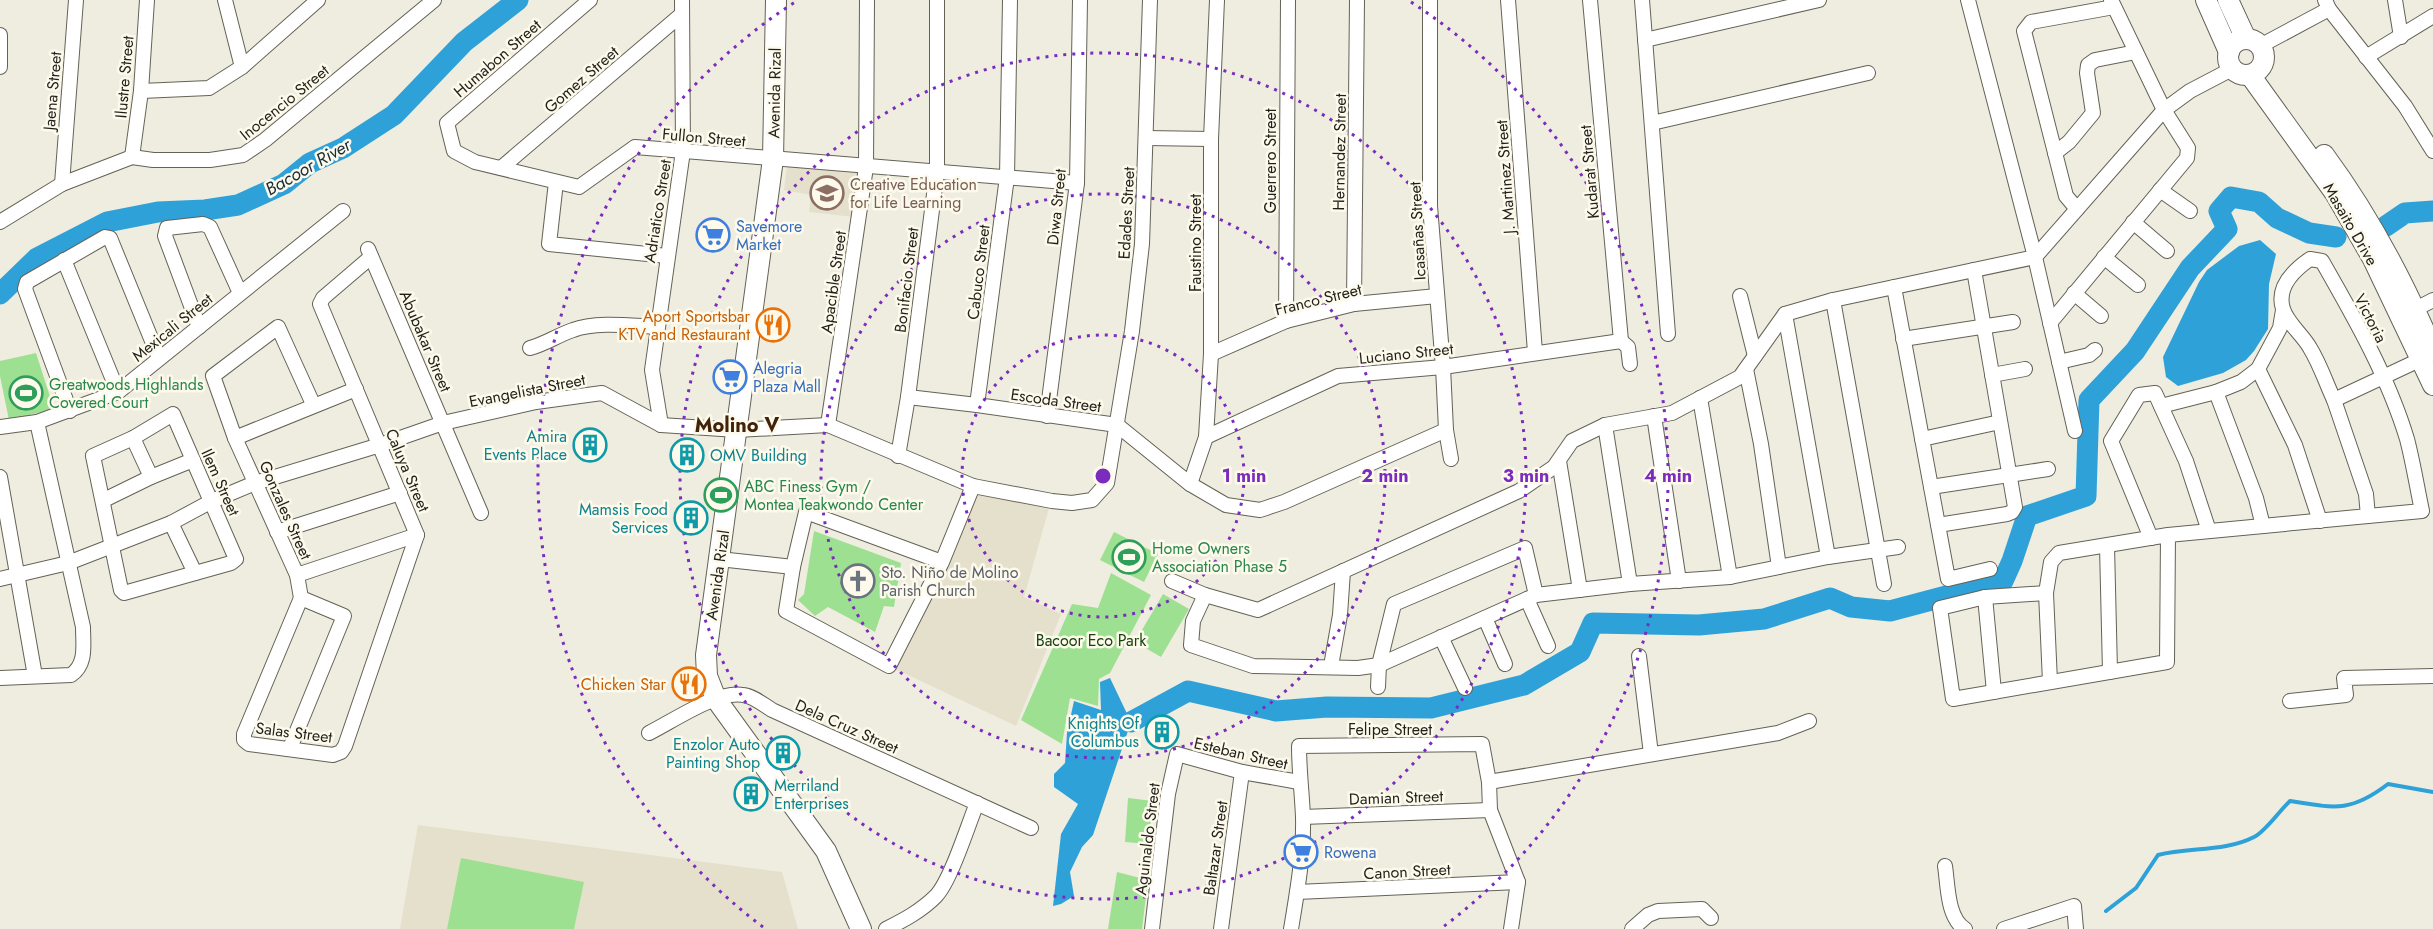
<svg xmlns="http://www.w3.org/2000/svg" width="2433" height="929" font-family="Jost,sans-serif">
  <rect width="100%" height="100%" fill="#efeddf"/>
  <!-- built -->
  <g fill="#e4e0cb">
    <polygon points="787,165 859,172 854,217 809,212 811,195 784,190"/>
    <polygon points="973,487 1051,501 1024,597 1061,614 1016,726 889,666"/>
    <polygon points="418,825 782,872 798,929 400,929"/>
  </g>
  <!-- green -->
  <g fill="#9ee091">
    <polygon points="36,353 54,409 9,420 0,376 0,361"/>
    <polygon points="814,531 901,563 894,607 884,606 875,632 828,607 815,616 798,600 804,594"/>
    <polygon points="1114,532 1158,554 1144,582 1100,560"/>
    <polygon points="1111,573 1151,595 1110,673 1099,679 1098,706 1070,698 1062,744 1021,720 1072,604 1098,608"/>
    <polygon points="1163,594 1189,609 1161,657 1135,642"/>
    <polygon points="1128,798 1153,801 1148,844 1125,842"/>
    <polygon points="461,858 584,882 574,929 447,929"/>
    <polygon points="1117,872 1148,880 1142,929 1108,929"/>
  </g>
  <!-- water -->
  <g fill="#2ea1d9">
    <polygon points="2260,240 2276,254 2269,284 2268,329 2254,351 2246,360 2223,373 2178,386 2166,377 2163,357 2199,282 2207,270 2239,246"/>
    <polygon points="1110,678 1131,722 1093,835 1082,847 1070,872 1074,896 1061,904 1053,906 1061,834 1078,804 1054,787 1054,774 1065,763 1067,733 1074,701 1101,710 1100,682"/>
  </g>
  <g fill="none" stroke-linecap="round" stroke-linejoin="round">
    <!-- stream -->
    <path stroke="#2ea1d9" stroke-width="4" d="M2106,911L2136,888L2158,855C2190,847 2225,852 2254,837C2265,832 2280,810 2290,801C2334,808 2350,813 2388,784L2433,792"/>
    <!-- river -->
    <g stroke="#2ea1d9" stroke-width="21">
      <polyline points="2386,226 2405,213 2433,211"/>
      <polyline points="0,294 37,258 107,222 158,212 205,210 238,205 284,184 310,163 343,148 394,115 464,42 518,0"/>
      <polyline points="1131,722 1188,691 1276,711 1327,707 1431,708 1524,685 1580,652 1593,623 1699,625 1764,619 1830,598 1851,607 1890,611 2003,581 2012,561 2027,516 2086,496 2089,400 2135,351 2190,268 2227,229 2219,211 2231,197 2259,202 2277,218 2309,233 2336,237"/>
    </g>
    <!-- street casing -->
    <g stroke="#646256" stroke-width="16">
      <g id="street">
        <polyline points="225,0 242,67"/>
        <polyline points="590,0 447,123 454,151 475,162 579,187 635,147 1077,183"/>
        <polyline points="1430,0 1430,206 1443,367 1446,430 1451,459"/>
        <polyline points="1508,0 1535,352"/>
        <polyline points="1590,0 1621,341"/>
        <polyline points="1642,0 1668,334"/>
        <polyline points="1968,0 2035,257 2075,431"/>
        <polyline points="2325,0 2329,9 2405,106 2433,151"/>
        <polyline points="2395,0 2401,37"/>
        <polyline points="0,35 0,67"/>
        <polyline points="1645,40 1819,0"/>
        <polyline points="2260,46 2329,9"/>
        <polyline points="2366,57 2433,16"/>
        <polyline points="141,91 209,88 242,67 318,0"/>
        <polyline points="1652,123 1868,73"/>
        <polyline points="1146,138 1211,139"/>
        <polyline points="2055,153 2069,142 2093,113 2087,73 2088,65 2095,60 2136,52"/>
        <polyline points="132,157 141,91 147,0"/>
        <polyline points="501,168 682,14"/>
        <polyline points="556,182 549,244 667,256"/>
        <polyline points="62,184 76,0"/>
        <polyline points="2160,190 2190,211"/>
        <polyline points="2077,209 2066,196 2024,31 2031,22 2114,7"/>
        <polyline points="0,222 62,184 132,157 153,160 210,160 243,155 265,140 434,0"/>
        <polyline points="2133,222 2167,251"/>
        <polyline points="368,249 481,513"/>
        <polyline points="2104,257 2138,285"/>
        <polyline points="64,260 118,392"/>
        <polyline points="1894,287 1948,579 1990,569"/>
        <polyline points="2074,293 2101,316"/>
        <polyline points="1740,296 1755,356"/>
        <polyline points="1833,300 1884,584"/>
        <polyline points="1354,304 1357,0"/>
        <polyline points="2283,310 2280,328 2258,369 2295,445 2320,521"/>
        <polyline points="2408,313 2433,300"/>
        <polyline points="1785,314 1828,557"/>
        <polyline points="1286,321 1288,0"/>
        <polyline points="2050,323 2187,158 2188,148 2164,110 2111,0"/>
        <polyline points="199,327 165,236 167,228 203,224 210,227 240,293"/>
        <polyline points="1903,339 2013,322"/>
        <polyline points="1621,341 1628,347 1630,364"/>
        <path d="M530,348C545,344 558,335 573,330C596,321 633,326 657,327"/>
        <polyline points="1211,354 1286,321 1354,304 1437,296"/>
        <polyline points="2059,362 2089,355 2095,350"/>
        <polyline points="1746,369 1761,444 1779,567"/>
        <polyline points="2258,369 2241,382 2216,392 2256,498 2263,526"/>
        <polyline points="1992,375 2025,369"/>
        <polyline points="908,397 977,405 1117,425 1190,484 1226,505 1260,510 1284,502 1446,430"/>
        <polyline points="1700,398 1730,577"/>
        <path d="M2334,400C2326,383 2320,364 2310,348C2303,335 2287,323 2283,309C2276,287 2294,270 2310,259L2322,261C2354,317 2388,376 2407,439C2413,462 2417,487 2422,511L2368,516"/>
        <polyline points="977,405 1007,177 1010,0"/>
        <polyline points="2161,406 2216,392"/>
        <polyline points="70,411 25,289 27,282 105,237 110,238 159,358"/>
        <polygon points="173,414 236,559 231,563 124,593 121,590 93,456 133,438"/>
        <polyline points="1047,416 1077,183 1080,0"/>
        <polyline points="1654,416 1679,581"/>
        <polyline points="661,425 652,370 683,151 682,0"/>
        <polyline points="828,425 866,167 867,0"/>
        <polyline points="1605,425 1630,584"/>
        <polyline points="0,427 37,422 118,392 343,211"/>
        <polyline points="1206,437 1338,376 1443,367 1621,341"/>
        <polyline points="133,438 151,477"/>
        <polyline points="235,438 356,389"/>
        <polyline points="1922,439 2000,422"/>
        <polyline points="898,456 908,397 937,171 937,0"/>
        <polyline points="1559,461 1580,590"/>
        <polyline points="0,477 35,676"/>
        <polyline points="1190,484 1206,437 1211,354 1211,139 1217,0"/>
        <polyline points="1931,487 2048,469"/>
        <polyline points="104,500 151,477 193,460"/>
        <polyline points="171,523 195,573"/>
        <polyline points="1938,525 2007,514 2012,512 2015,507 1974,270"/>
        <polyline points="277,532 400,493"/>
        <polyline points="2168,535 2167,662 1953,699 1940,608 1985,597 2046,593 2051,562 2059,553 2168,535 2368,516 2366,494 2334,400 2428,356"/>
        <polyline points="2151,538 2111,441 2139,395 2155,393 2186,461 2209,531"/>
        <polyline points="2107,546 2110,672"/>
        <polyline points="719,559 793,567"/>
        <polyline points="942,562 806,512 793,567 786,611 889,666 942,562 973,486"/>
        <polyline points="297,575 417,535"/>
        <polyline points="0,579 68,563 171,523 212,501 255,483 380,445 443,423 536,402 602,393 661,425 737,430 828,425 973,486 1052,501 1072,503 1092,500 1107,483 1132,331 1142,244 1150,0"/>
        <polyline points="1172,581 1205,595 1258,610 1519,491 1554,467 1572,441 1605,425 1672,413 1740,377 1785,314 1833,300 2035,257 2164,110 2190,91 2232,69"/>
        <polyline points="2046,593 2050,682"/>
        <polyline points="1205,595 1193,621 1191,645 1253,666 1358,668 1379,665 1536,595 1630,584 1730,577 1828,557 1898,547"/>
        <polyline points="1985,597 1994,692"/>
        <polyline points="301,598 244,734 244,740 249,744 333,755 341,752 345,746 417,535 320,304 323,298 371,257"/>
        <polyline points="301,598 297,575 235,438 213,376 278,327 313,404"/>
        <polyline points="1527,599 1548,646"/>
        <polyline points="1485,618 1505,664"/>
        <polyline points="1441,637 1465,688"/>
        <polyline points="1639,656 1651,754"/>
        <polyline points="1331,666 1340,615 1343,571"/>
        <path d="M0,678L71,675C87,664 83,645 83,627L37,422"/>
        <polyline points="1378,687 1379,665 1394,604 1525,548 1536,595"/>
        <polyline points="2290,701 2346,695 2344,678 2433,676"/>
        <path d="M649,733C673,721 718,690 743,695C753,696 764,705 772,710L1031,828"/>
        <polyline points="290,748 344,616 301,598"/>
        <polyline points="1489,782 1778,733 1809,721"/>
        <polyline points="1303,817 1490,810"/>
        <path d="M1945,866C1948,885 1947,918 1965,929"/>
        <polyline points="1297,892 1518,882"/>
        <path d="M886,929C904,920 921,911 936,896C951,880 968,825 977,803"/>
        <polyline points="1152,929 1168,794 1177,754 1242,772 1299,782"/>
        <polyline points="1221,929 1242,772"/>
        <path d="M1291,929C1297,893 1304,853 1303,817C1302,793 1299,770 1299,746L1482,744L1489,782L1490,810L1518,882L1511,929"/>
        <polyline points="1632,929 1648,915 1658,911 1702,909 1711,918"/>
        <polyline points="2004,929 2074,906 2076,929"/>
      </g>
    </g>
    <!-- secondary casing -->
    <g stroke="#646256" stroke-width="22">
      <g id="secondary">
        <polyline points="776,0 773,159 706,655 707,676 716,699 826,851 861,929"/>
        <polyline points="2206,0 2229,52"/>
        <polyline points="2228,0 2246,39"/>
        <circle cx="2246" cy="57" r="18"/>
        <polyline points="2250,75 2335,193 2373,259 2433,385"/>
        <path d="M2324,155C2369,216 2404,282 2433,351"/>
      </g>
    </g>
    <!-- street -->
    <use href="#street" stroke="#fff" stroke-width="14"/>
    <!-- secondary -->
    <use href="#secondary" stroke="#fff" stroke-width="20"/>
  </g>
  <!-- distance rings -->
  <g fill="none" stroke="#7b2cbf" stroke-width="3" stroke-dasharray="3 6">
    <circle cx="1103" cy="476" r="141"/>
    <circle cx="1103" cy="476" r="282"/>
    <circle cx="1103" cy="476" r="423"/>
    <path d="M763 927A565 565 0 0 1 795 2M1411 2A565 565 0 0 1 1443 927"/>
  </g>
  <!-- icons -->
  <defs>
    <g id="school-ring" transform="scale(1.725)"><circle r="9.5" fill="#fdfaec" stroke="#8d6e63" stroke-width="1.5"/><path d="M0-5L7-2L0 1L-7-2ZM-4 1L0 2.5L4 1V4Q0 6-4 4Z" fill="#8d6e63"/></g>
    <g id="supermarket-ring" transform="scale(1.725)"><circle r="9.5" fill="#fdfaec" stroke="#3f7fe0" stroke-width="1.5"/><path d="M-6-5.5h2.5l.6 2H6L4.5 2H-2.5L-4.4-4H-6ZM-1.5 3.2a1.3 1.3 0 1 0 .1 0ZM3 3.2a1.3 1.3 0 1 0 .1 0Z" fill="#3f7fe0"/></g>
    <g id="restaurant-ring" transform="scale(1.725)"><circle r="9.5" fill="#fdfaec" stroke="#e8710a" stroke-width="1.5"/><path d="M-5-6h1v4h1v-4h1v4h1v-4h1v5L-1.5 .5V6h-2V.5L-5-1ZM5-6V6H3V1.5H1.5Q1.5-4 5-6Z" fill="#e8710a"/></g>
    <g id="stadium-ring" transform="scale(1.725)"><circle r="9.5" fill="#fdfaec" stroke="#2e9e5b" stroke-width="1.5"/><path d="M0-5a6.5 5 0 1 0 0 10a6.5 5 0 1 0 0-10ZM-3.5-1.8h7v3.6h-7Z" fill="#2e9e5b"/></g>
    <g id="building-ring" transform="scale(1.725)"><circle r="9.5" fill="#fdfaec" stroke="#0f9aa8" stroke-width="1.5"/><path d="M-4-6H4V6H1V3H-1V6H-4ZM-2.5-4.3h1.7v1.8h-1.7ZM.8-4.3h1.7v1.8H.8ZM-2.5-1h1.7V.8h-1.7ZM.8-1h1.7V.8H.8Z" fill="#0f9aa8"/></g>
    <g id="church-ring" transform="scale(1.725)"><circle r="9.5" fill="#fdfaec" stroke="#6b7280" stroke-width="1.5"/><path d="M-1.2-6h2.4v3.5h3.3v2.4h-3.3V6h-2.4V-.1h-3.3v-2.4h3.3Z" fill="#6b7280"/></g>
  </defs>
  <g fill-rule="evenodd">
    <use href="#school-ring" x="827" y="193"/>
    <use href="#supermarket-ring" x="713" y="235"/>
    <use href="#restaurant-ring" x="773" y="325"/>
    <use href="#supermarket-ring" x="730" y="377"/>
    <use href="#stadium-ring" x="26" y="393"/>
    <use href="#building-ring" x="590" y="445"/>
    <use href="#building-ring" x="687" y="455"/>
    <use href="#stadium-ring" x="721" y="495"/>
    <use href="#building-ring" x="691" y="518"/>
    <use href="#stadium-ring" x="1129" y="557"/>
    <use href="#church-ring" x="858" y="581"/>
    <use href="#restaurant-ring" x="689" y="684"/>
    <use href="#building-ring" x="1162" y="732"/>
    <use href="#building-ring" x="783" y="753"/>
    <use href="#building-ring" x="751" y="794"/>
    <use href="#supermarket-ring" x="1301" y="852"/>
  </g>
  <g text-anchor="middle" stroke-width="5" stroke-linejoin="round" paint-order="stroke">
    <!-- street labels -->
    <g font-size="16" fill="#201f1a" stroke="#fdfaec">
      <text transform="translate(497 58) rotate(-41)" y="6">Humabon Street</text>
      <text transform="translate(124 77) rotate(-85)" y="6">Ilustre Street</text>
      <text transform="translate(581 79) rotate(-41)" y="6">Gomez Street</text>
      <text transform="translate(52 91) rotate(-85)" y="6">Jaena Street</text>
      <text transform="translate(774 93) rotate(-89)" y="6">Avenida Rizal</text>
      <text transform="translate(284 102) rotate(-39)" y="6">Inocencio Street</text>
      <text transform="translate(704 137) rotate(5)" y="6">Fullon Street</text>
      <text transform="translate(1339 152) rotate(-89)" y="6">Hernandez Street</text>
      <text transform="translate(1270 161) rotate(-90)" y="6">Guerrero Street</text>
      <text transform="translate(1589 172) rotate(-95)" y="6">Kudarat Street</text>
      <text transform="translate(1505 177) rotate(-94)" y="6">J. Martinez Street</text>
      <text transform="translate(1056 207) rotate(-84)" y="6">Diwa Street</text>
      <text transform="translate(657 211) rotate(-81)" y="6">Adriatico Street</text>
      <text transform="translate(1126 213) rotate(-87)" y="6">Edades Street</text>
      <text transform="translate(2351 224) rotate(60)" y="6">Masaito Drive</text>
      <text transform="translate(1417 231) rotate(-93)" y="6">Icasañas Street</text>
      <text transform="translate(1195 243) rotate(-90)" y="6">Faustino Street</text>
      <text transform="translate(978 272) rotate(-83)" y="6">Cabuco Street</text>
      <text transform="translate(906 280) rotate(-83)" y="6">Bonifacio Street</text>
      <text transform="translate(833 282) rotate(-82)" y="6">Apacible Street</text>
      <text transform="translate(1318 299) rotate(-14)" y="6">Franco Street</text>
      <text transform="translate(2371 318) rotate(63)" y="6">Victoria</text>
      <text transform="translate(172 327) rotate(-39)" y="6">Mexicali Street</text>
      <text transform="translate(426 341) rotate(67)" y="6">Abubakar Street</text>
      <text transform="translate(1406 353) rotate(-6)" y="6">Luciano Street</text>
      <text transform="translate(527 390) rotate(-11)" y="6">Evangelista Street</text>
      <text transform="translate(1056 400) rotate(8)" y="6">Escoda Street</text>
      <text transform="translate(408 470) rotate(67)" y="6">Caluya Street</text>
      <text transform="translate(221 482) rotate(66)" y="6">Ilem Street</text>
      <text transform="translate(286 510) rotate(66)" y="6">Gonzales Street</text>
      <text transform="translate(717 575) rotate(-82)" y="6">Avenida Rizal</text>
      <text transform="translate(847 726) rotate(24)" y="6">Dela Cruz Street</text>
      <text x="1390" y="735">Felipe Street</text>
      <text transform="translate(294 732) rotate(7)" y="6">Salas Street</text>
      <text transform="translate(1241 753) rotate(13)" y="6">Esteban Street</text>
      <text transform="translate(1396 797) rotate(-2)" y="6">Damian Street</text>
      <text transform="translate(1147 839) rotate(-83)" y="6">Aguinaldo Street</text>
      <text transform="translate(1215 848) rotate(-82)" y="6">Baltazar Street</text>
      <text transform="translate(1407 871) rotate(-3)" y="6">Canon Street</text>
    </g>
    <!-- education labels -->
    <g font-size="16" fill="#785e54" stroke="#fdfaec" text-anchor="start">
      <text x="850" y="190">Creative Education<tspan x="850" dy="18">for Life Learning</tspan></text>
    </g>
    <!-- shop labels -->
    <g font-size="16" fill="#366cbe" stroke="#fdfaec" text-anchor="start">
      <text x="736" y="232">Savemore<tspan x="736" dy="18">Market</tspan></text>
      <text x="753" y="374">Alegria<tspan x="753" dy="18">Plaza Mall</tspan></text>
      <text x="1324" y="858">Rowena</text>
    </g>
    <!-- food labels -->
    <g font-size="16" fill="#c56008" stroke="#fdfaec" text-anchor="end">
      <text x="750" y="322">Aport Sportsbar<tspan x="750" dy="18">KTV and Restaurant</tspan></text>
      <text x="666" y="690">Chicken Star</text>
    </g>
    <!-- leisure labels -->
    <g font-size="16" fill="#27864d" stroke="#fdfaec" text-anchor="start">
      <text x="49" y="390">Greatwoods Highlands<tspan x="49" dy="18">Covered Court</tspan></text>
      <text x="744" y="492">ABC Finess Gym /<tspan x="744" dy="18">Montea Teakwondo Center</tspan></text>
      <text x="1152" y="554">Home Owners<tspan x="1152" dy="18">Association Phase 5</tspan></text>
    </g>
    <!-- culture labels -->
    <g font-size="16" fill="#0d838f" stroke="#fdfaec" text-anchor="end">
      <text x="567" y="442">Amira<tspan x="567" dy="18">Events Place</tspan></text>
      <text x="710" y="461" text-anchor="start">OMV Building</text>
      <text x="668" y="515">Mamsis Food<tspan x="668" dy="18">Services</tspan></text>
      <text x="1139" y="729">Knights Of<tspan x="1139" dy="18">Columbus</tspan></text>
      <text x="760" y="750">Enzolor Auto<tspan x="760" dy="18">Painting Shop</tspan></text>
      <text x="774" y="791" text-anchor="start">Merriland<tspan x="774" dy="18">Enterprises</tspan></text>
    </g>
    <!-- worship labels -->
    <g font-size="16" fill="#5b616d" stroke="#fdfaec" text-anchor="start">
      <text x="881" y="578">Sto. Niño de Molino<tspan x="881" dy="18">Parish Church</tspan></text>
    </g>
    <!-- park labels -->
    <g font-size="16" fill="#17430e" stroke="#fdfaec">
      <text x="1091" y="646">Bacoor Eco Park</text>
    </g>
    <!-- water labels -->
    <g font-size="18" font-style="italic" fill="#192c37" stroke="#fdfaec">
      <text transform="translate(308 167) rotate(-30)" y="6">Bacoor River</text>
    </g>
    <!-- quarter labels -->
    <g font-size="20" font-weight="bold" fill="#42230a" stroke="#fdfaec">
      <text x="737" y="432">Molino V</text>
    </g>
  </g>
  <circle cx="1103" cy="476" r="9" fill="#7b2cbf" stroke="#fdfaec" stroke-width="3"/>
  <g font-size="18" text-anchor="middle" font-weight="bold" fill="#7b2cbf" stroke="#fdfaec" stroke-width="5" stroke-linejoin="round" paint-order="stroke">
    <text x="1244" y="482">1 min</text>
    <text x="1385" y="482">2 min</text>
    <text x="1526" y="482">3 min</text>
    <text x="1668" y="482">4 min</text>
  </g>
</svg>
